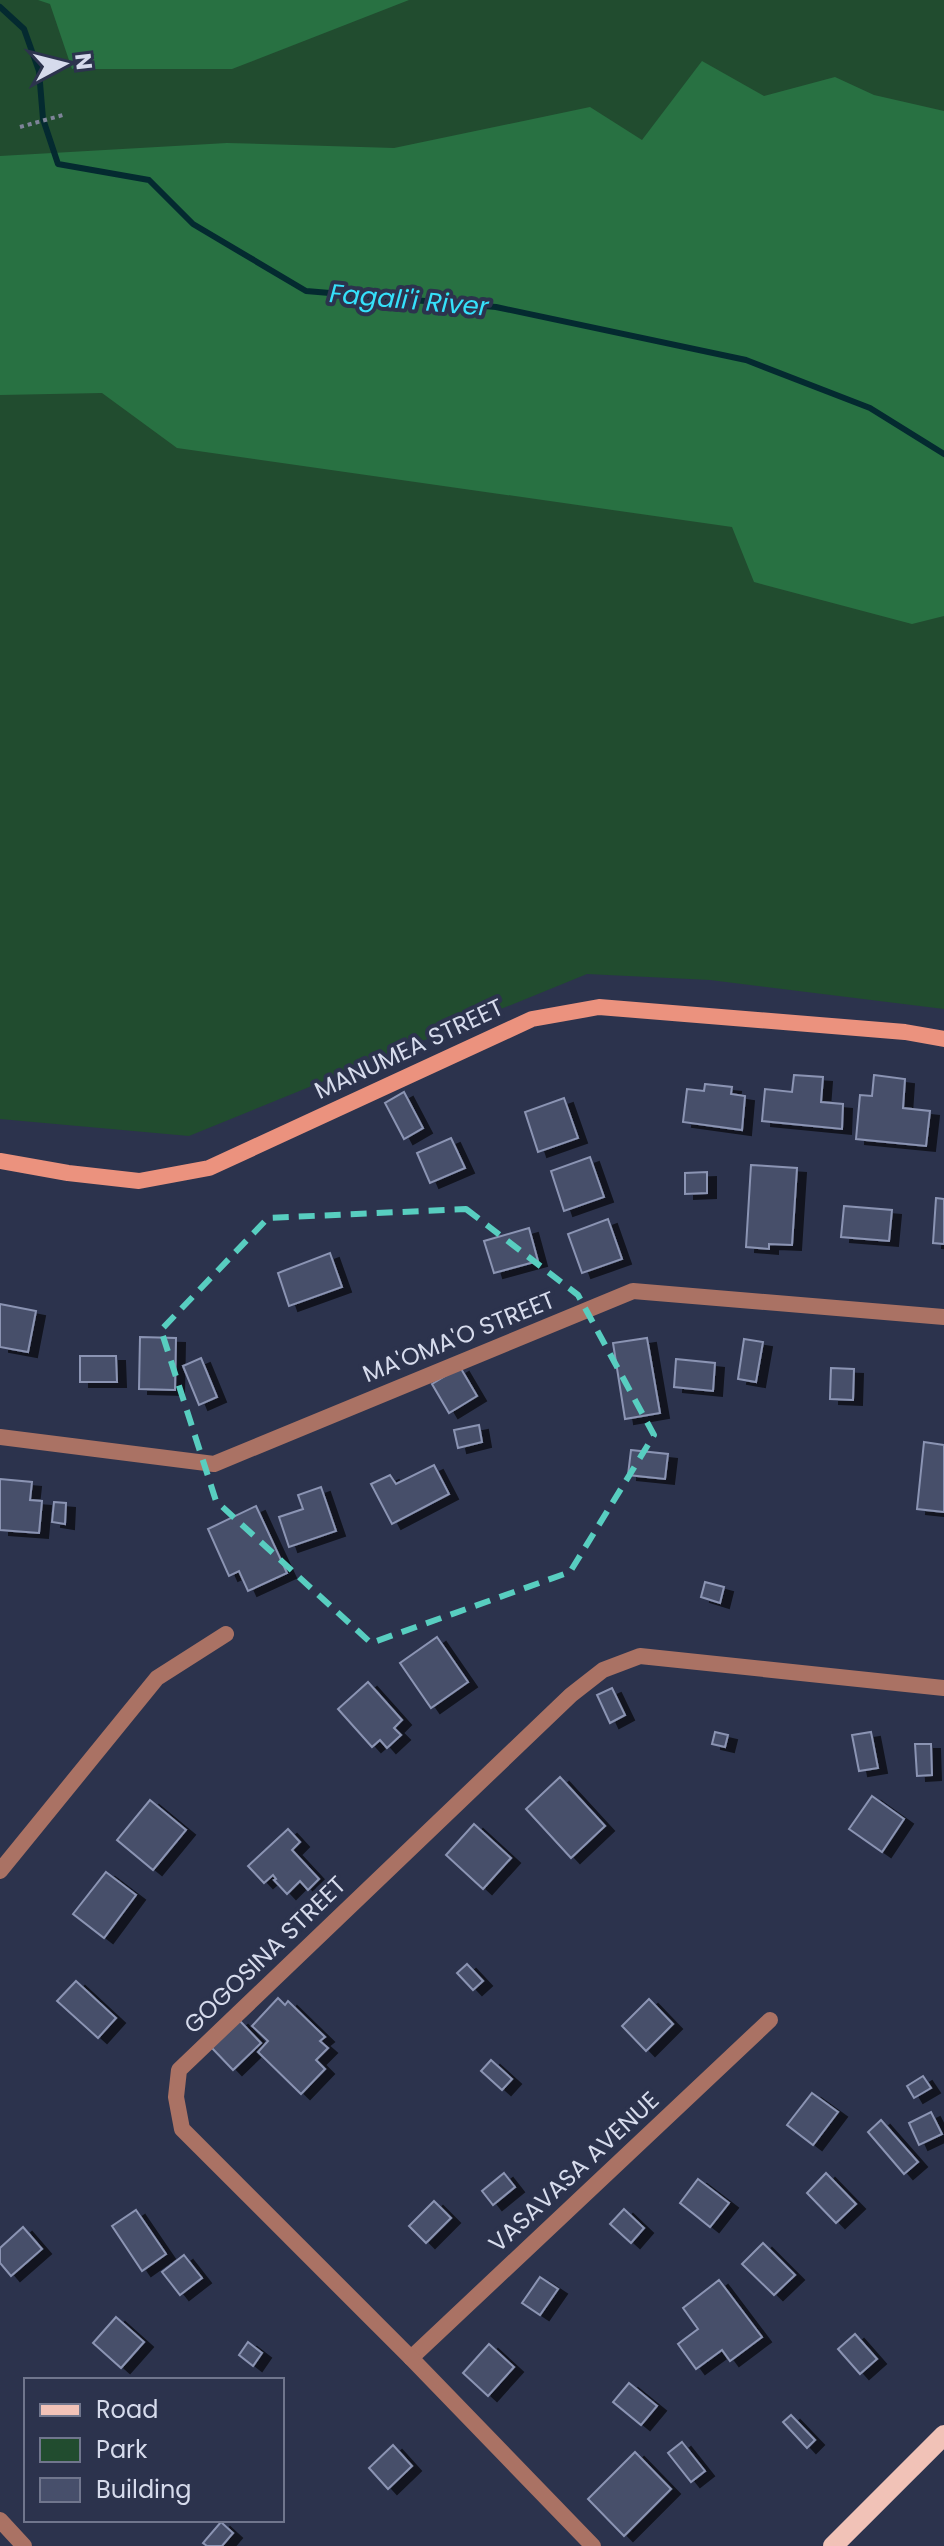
<svg xmlns="http://www.w3.org/2000/svg" width="944" height="2546" font-family="Poppins,sans-serif">
  <defs>
    <filter id="shadow"><feDropShadow dx="9" dy="5" stdDeviation="0" flood-color="#0009"/></filter>
  </defs>
  <rect width="100%" height="100%" fill="#2c334d"/>
  <!-- green -->
  <polygon fill="#214c2f" points="0,0 944,0 944,1009 710,980 587,974 189,1136 0,1119"/>
  <!-- forest -->
  <g fill="#287142">
    <polygon points="38,0 409,0 232,69 72,69 50,4"/>
    <polygon points="702,61 764,96 835,77 874,95 944,111 944,616 912,624 754,582 732,527 177,448 102,393 0,395 0,156 227,143 394,148 590,107 642,140"/>
  </g>
  <g fill="none" stroke-linecap="round" stroke-linejoin="round">
    <!-- stream -->
    <polyline stroke="#042a30" stroke-width="6" points="0,7 24,29 39,71 43,119 58,164 149,180 193,224 306,291 496,307 746,360 870,408 944,454"/>
  </g>
  <!-- building -->
  <g fill="#474f6b" stroke="#8b94b3" stroke-width="2" filter="url(#shadow)">
    <polygon points="794,1075 823,1077 821,1102 843,1104 842,1129 762,1121 765,1089 792,1092"/>
    <polygon points="874,1075 905,1079 903,1108 930,1111 926,1146 856,1139 860,1095 872,1096"/>
    <polygon points="705,1084 732,1087 731,1094 745,1096 742,1130 683,1122 687,1089 704,1091"/>
    <polygon points="404,1092 423,1128 404,1139 385,1103"/>
    <polygon points="564,1098 578,1138 538,1152 525,1112"/>
    <polygon points="451,1138 465,1168 430,1183 417,1153"/>
    <polygon points="590,1157 604,1197 564,1211 551,1171"/>
    <polygon points="751,1165 797,1168 792,1245 769,1244 769,1249 746,1247"/>
    <polygon points="707,1172 707,1193 685,1194 685,1173"/>
    <polygon points="936,1198 944,1199 944,1244 933,1243"/>
    <polygon points="844,1206 892,1210 889,1241 841,1237"/>
    <polygon points="608,1219 622,1259 582,1273 568,1234"/>
    <polygon points="529,1228 538,1261 494,1273 484,1241"/>
    <polygon points="330,1253 342,1287 289,1306 278,1273"/>
    <polygon points="0,1304 36,1311 28,1352 0,1347"/>
    <polygon points="140,1337 176,1338 175,1390 139,1389"/>
    <polygon points="647,1338 660,1413 625,1419 613,1343"/>
    <polygon points="744,1339 763,1342 756,1382 738,1379"/>
    <polygon points="80,1356 116,1356 117,1382 80,1382"/>
    <polygon points="201,1358 217,1397 199,1405 183,1366"/>
    <polygon points="676,1359 715,1363 713,1391 674,1387"/>
    <polygon points="460,1367 477,1396 449,1413 432,1384"/>
    <polygon points="831,1368 854,1369 853,1400 830,1399"/>
    <polygon points="479,1425 482,1442 458,1448 454,1430"/>
    <polygon points="924,1442 944,1445 944,1512 917,1509"/>
    <polygon points="631,1450 668,1454 665,1479 628,1475"/>
    <polygon points="434,1465 449,1494 392,1524 371,1484 390,1475 396,1484"/>
    <polygon points="0,1479 32,1482 30,1500 42,1501 39,1533 0,1530"/>
    <polygon points="321,1487 336,1531 289,1547 279,1517 303,1509 298,1495"/>
    <polygon points="54,1502 66,1503 65,1524 52,1522"/>
    <polygon points="256,1506 287,1573 248,1591 239,1571 229,1576 208,1529"/>
    <polygon points="705,1582 724,1587 720,1603 701,1597"/>
    <polygon points="437,1637 468,1682 431,1708 400,1663"/>
    <polygon points="368,1682 402,1720 394,1728 401,1735 387,1748 380,1740 372,1747 338,1709"/>
    <polygon points="612,1688 625,1715 610,1723 597,1695"/>
    <polygon points="715,1732 728,1735 725,1747 712,1744"/>
    <polygon points="871,1732 878,1768 859,1771 852,1735"/>
    <polygon points="915,1744 931,1744 932,1775 917,1776"/>
    <polygon points="560,1777 605,1826 571,1858 526,1809"/>
    <polygon points="872,1796 904,1819 882,1852 849,1829"/>
    <polygon points="150,1800 186,1830 153,1870 117,1840"/>
    <polygon points="474,1824 511,1858 483,1889 446,1855"/>
    <polygon points="288,1829 300,1842 292,1850 319,1879 308,1890 300,1881 287,1894 274,1880 276,1879 273,1875 264,1883 248,1866"/>
    <polygon points="106,1872 136,1895 104,1938 73,1914"/>
    <polygon points="467,1964 483,1981 473,1990 457,1973"/>
    <polygon points="76,1981 116,2018 98,2038 57,2001"/>
    <polygon points="278,1998 285,2005 288,2001 325,2037 320,2041 328,2048 316,2060 325,2069 301,2094 258,2052 268,2041 252,2026"/>
    <polygon points="649,1999 673,2024 646,2051 622,2026"/>
    <polygon points="239,2020 261,2043 233,2070 211,2047"/>
    <polygon points="491,2060 512,2079 502,2090 481,2071"/>
    <polygon points="923,2076 931,2088 914,2098 907,2086"/>
    <polygon points="812,2093 838,2112 813,2145 787,2125"/>
    <polygon points="931,2112 942,2134 919,2145 909,2123"/>
    <polygon points="881,2120 918,2162 904,2174 868,2132"/>
    <polygon points="504,2173 515,2187 493,2205 482,2191"/>
    <polygon points="826,2173 856,2204 836,2223 807,2193"/>
    <polygon points="698,2179 729,2203 710,2227 680,2203"/>
    <polygon points="434,2201 451,2218 426,2243 409,2226"/>
    <polygon points="624,2209 644,2228 631,2243 610,2224"/>
    <polygon points="136,2210 166,2254 142,2271 112,2226"/>
    <polygon points="23,2227 42,2249 11,2276 0,2263 0,2248"/>
    <polygon points="763,2243 795,2275 774,2295 742,2264"/>
    <polygon points="184,2255 202,2278 180,2295 162,2272"/>
    <polygon points="540,2277 558,2289 540,2315 522,2303"/>
    <polygon points="719,2280 762,2337 730,2361 722,2350 696,2369 678,2344 698,2329 683,2308"/>
    <polygon points="116,2317 144,2342 121,2368 93,2343"/>
    <polygon points="855,2334 877,2359 860,2374 838,2349"/>
    <polygon points="248,2342 262,2353 253,2366 239,2355"/>
    <polygon points="489,2344 514,2367 488,2396 463,2373"/>
    <polygon points="629,2383 657,2406 641,2425 613,2402"/>
    <polygon points="791,2415 815,2440 807,2448 783,2422"/>
    <polygon points="682,2442 705,2471 691,2482 668,2453"/>
    <polygon points="393,2445 412,2466 388,2489 369,2468"/>
    <polygon points="635,2452 671,2489 624,2536 588,2499"/>
    <polygon points="221,2522 233,2533 222,2546 207,2546 203,2543"/>
  </g>
  <g fill="none" stroke-linecap="round" stroke-linejoin="round">
    <!-- path -->
    <polyline stroke="#7e8499" stroke-width="4" stroke-dasharray="4 4" stroke-linecap="butt" points="20,127 63,115"/>
    <!-- minor -->
    <g stroke="#aa7264" stroke-width="16">
      <polyline points="0,1437 214,1464 633,1291 944,1317"/>
      <polyline points="0,1871 157,1678 226,1634"/>
      <polyline points="411,2358 770,2020"/>
      <polyline points="0,2520 24,2546"/>
      <polyline points="593,2546 411,2358 182,2129 176,2097 179,2070 571,1695 603,1670 640,1656 944,1688"/>
    </g>
    <!-- secondary -->
    <polyline stroke="#eb927e" stroke-width="16" points="0,1161 68,1173 139,1181 209,1168 532,1019 599,1007 905,1032 944,1039"/>
    <!-- primary -->
    <polyline stroke="#f1c2b7" stroke-width="20" points="833,2546 944,2435"/>
  </g>
  <!-- marked area -->
  <path fill="none" stroke="#58cec0" stroke-width="6" stroke-dasharray="16 10" stroke-linejoin="round" d="M466,1209L578,1295L654,1435L570,1572L371,1643L216,1501L161,1330L268,1218Z"/>
  <g text-anchor="middle" stroke-width="8" stroke-linejoin="round" paint-order="stroke">
    <!-- street labels -->
    <g font-size="24" fill="#d6dbec" stroke="#2c334d">
      <text transform="translate(409 1049) rotate(-25)" y="8">MANUMEA STREET</text>
      <text transform="translate(459 1337) rotate(-22)" y="8">MA'OMA'O STREET</text>
      <text transform="translate(265 1955) rotate(-44)" y="8">GOGOSINA STREET</text>
      <text transform="translate(574 2172) rotate(-43)" y="8">VASAVASA AVENUE</text>
    </g>
    <!-- water labels -->
    <g font-size="26" font-style="italic" fill="#35e1fb" stroke="#2c334d">
      <text transform="translate(409 300) rotate(5)" y="9">Fagali'i River</text>
    </g>
  </g>
  <!-- legend -->
  <rect x="24" y="2378" width="260" height="144" fill="#2c334d" stroke="#70768d" stroke-width="2"/>
  <rect x="40" y="2404" width="40" height="12" fill="#f1c2b7" stroke="#70768d" stroke-width="2"/>
  <text x="96" y="2418" font-size="24" fill="#d6dbec">Road</text>
  <rect x="40" y="2438" width="40" height="24" fill="#214c2f" stroke="#70768d" stroke-width="2"/>
  <text x="96" y="2458" font-size="24" fill="#d6dbec">Park</text>
  <rect x="40" y="2478" width="40" height="24" fill="#474f6b" stroke="#70768d" stroke-width="2"/>
  <text x="96" y="2498" font-size="24" fill="#d6dbec">Building</text>
  <!-- north arrow -->
  <g transform="translate(64 64) rotate(83)" stroke="#2c334d" stroke-width="6" paint-order="stroke">
  <path d="M0-6L14 30L0 20L-14 30Z" fill="#d6dbec"/>
  <text y="-12" font-size="22" font-weight="bold" text-anchor="middle" fill="#d6dbec">N</text>
  </g>
</svg>
